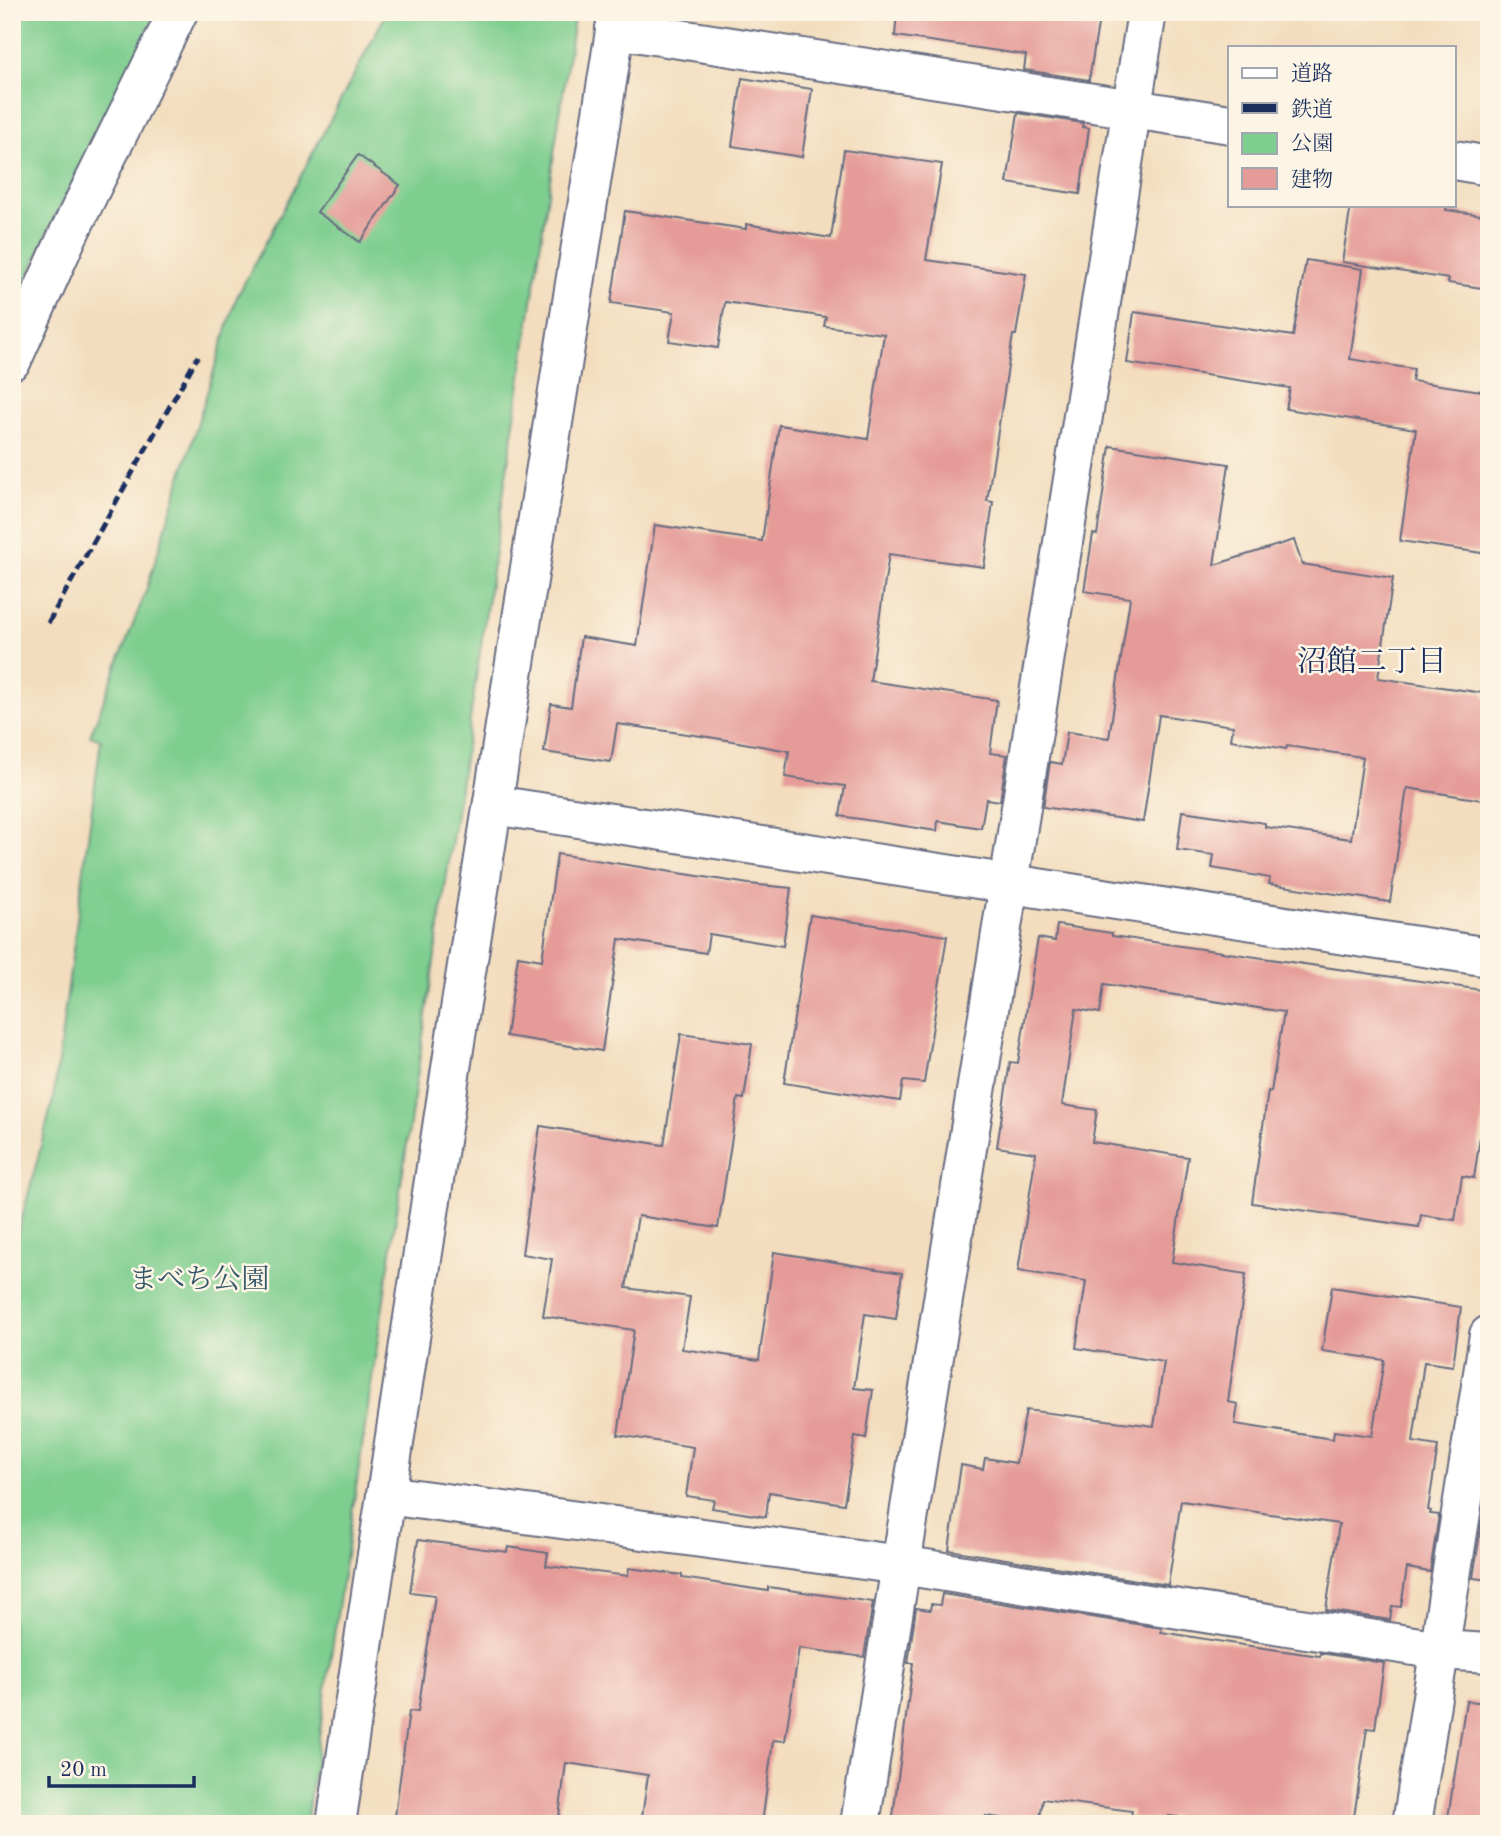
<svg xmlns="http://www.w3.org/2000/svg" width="1501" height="1836" font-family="'Old Standard TT','Noto Serif JP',serif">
  <rect width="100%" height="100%" fill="#fcf5e5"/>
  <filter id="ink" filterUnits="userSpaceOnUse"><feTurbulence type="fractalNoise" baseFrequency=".0143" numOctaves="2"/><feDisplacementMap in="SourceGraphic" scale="14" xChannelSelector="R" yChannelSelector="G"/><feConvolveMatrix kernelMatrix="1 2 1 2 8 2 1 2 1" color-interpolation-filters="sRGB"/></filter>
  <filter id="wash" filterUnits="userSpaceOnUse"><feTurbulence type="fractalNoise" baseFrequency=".00686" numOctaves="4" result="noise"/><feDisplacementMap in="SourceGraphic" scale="28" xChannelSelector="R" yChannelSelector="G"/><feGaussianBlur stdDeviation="1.57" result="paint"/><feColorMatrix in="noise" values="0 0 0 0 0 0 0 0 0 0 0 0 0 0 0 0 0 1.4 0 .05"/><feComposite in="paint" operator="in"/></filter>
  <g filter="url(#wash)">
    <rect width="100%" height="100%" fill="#f3ddbe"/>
    <!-- green -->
    <g fill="#7ece8f" stroke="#4c7e76" stroke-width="2">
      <polygon points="12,12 157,12 51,225 12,313"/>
      <polygon points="387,12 575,12 306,1824 12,1824 12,1256 53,1100 101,740 90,736 146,591 236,299"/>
    </g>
    <g id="blocks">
      <!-- building -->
      <g fill="#e59b98">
        <polygon points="897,12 1100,12 1089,80 1024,70 1026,55 895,36"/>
        <polygon points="742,78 812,89 802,157 732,146"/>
        <polygon points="1018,113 1083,123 1082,127 1089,128 1080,194 1007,183"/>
        <polygon points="844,150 942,164 926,260 1026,274 1016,335 1013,335 987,501 993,502 984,567 889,554 870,681 997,700 990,753 1007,755 1000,801 986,799 981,828 938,821 937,831 840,816 845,786 785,777 789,751 715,738 617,724 611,762 544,752 551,704 571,707 581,637 637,646 655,525 762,541 779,425 868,439 884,334 824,326 826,317 725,302 718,348 669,341 674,312 611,303 625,211 746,229 746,224 831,238"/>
        <polygon points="358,155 400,185 360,242 317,212"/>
        <polygon points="1351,205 1447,205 1446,210 1489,216 1489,289 1448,283 1449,279 1342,262"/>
        <polygon points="1306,260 1363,269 1350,359 1414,369 1412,381 1489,392 1489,554 1400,541 1416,429 1286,409 1290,388 1127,363 1134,312 1293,336"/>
        <polygon points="1110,446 1229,464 1214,565 1294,540 1302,564 1393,578 1378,678 1483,693 1489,706 1489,801 1407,788 1390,902 1269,884 1270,878 1212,868 1214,855 1177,850 1182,811 1265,823 1265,827 1351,839 1363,757 1287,746 1286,749 1231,740 1233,726 1159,715 1143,822 1043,807 1050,762 1062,764 1067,732 1109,738 1130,598 1084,591 1093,534 1097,535"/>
        <polygon points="557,854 749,884 791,888 783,946 709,934 706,953 619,939 602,1051 506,1036 518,956 542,960"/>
        <polygon points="810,915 947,936 924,1083 903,1081 900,1101 784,1083"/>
        <polygon points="1057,925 1112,933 1112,936 1489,991 1489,1076 1474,1178 1462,1176 1455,1220 1421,1215 1419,1227 1252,1203 1268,1091 1271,1092 1284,1012 1104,984 1100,1013 1076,1009 1062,1105 1097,1110 1092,1142 1188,1157 1172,1262 1246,1274 1228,1402 1238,1404 1235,1424 1333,1439 1334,1431 1372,1436 1384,1360 1322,1351 1332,1287 1461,1307 1453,1366 1424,1362 1413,1442 1438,1446 1428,1510 1431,1511 1430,1514 1439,1515 1430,1572 1407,1568 1401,1607 1392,1606 1390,1620 1326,1610 1339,1524 1181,1501 1168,1585 949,1550 961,1465 983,1469 985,1458 1016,1463 1026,1410 1154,1426 1164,1362 1076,1348 1086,1281 1018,1271 1036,1153 997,1147 1010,1062 1018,1063 1038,938 1055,941"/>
        <polygon points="681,1034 752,1044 744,1099 738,1098 718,1228 638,1216 626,1288 690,1297 682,1349 759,1360 774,1252 902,1273 896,1319 865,1314 854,1388 873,1390 866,1438 855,1436 844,1504 769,1492 766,1517 712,1508 714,1500 686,1496 693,1447 618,1435 634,1330 543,1316 552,1259 522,1254 540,1126 664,1145"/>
        <polygon points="1482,1521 1489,1522 1489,1580 1473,1578"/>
        <polygon points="418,1540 507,1552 508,1547 548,1553 546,1566 628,1576 629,1568 682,1575 682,1578 768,1591 768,1587 873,1602 864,1657 799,1648 785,1741 773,1740 762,1824 641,1824 648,1775 566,1763 558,1824 394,1824 409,1711 418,1712 435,1595 410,1592"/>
        <polygon points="942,1594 1162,1628 1161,1632 1243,1645 1320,1656 1320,1653 1384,1663 1375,1729 1367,1728 1353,1824 1219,1824 1169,1816 1168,1822 1131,1817 1132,1811 1043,1799 1039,1824 986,1816 985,1824 892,1824 913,1663 908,1663 916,1608 930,1610 931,1604 940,1605"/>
        <polygon points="1466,1701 1489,1703 1489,1824 1447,1824"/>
      </g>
    </g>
  </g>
  <g filter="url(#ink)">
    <use href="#blocks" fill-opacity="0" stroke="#676c80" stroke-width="2"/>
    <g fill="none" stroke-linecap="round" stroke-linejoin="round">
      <!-- street casing -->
      <g stroke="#676c80" stroke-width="42">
        <g id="street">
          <polyline points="615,29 1230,124"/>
          <polyline points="1454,160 1489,166"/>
          <polyline points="12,360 68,235 178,12"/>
          <polyline points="493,805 1489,957"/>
          <polyline points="386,1495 901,1565 1439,1650 1489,1653"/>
          <polyline points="860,1824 1147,12"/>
          <polyline points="1412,1824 1489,1335"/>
        </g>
      </g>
      <!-- secondary casing -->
      <g stroke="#676c80" stroke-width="42">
        <polyline id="secondary" points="336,1824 457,1029 618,12"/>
      </g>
      <!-- street -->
      <use href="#street" stroke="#fff" stroke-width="38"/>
      <!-- secondary -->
      <use href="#secondary" stroke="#fff" stroke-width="38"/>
      <!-- rail -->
      <polyline stroke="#1b2f5e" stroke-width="5" stroke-dasharray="10 5" stroke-linecap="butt" points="48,623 198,356"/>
    </g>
  </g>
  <g text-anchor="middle" stroke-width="5" stroke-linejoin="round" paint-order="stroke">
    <!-- park labels -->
    <g font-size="28" fill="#34576a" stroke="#fcf5e5">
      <text x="199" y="1288">まべち公園</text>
    </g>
    <!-- neighbourhood labels -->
    <g font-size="30" fill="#1b2f5e" stroke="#fcf5e5">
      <text x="1372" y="671">沼館二丁目</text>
    </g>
  </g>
  <!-- margin -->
  <rect width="1501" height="1836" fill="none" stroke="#fcf5e5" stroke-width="42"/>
  <!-- legend -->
  <rect x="1228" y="46" width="228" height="161" fill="#fcf5e5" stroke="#a2a6af" stroke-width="2"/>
  <rect x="1242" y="68" width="35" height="10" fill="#ffffff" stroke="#a2a6af" stroke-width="2"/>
  <text x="1291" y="80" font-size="21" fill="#1b2f5e">道路</text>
  <rect x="1242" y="103" width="35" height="10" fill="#1b2f5e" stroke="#a2a6af" stroke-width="2"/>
  <text x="1291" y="116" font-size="21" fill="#1b2f5e">鉄道</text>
  <rect x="1242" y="133" width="35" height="21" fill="#7ece8f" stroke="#a2a6af" stroke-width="2"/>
  <text x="1291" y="150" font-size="21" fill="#1b2f5e">公園</text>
  <rect x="1242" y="168" width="35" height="21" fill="#e59b98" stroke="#a2a6af" stroke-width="2"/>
  <text x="1291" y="186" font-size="21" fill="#1b2f5e">建物</text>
  <!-- scale -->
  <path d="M49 1776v10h145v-10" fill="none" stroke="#1b2f5e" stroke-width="3.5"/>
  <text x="60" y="1776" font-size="21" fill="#1b2f5e" stroke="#fcf5e5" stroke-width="5" paint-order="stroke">20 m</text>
</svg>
